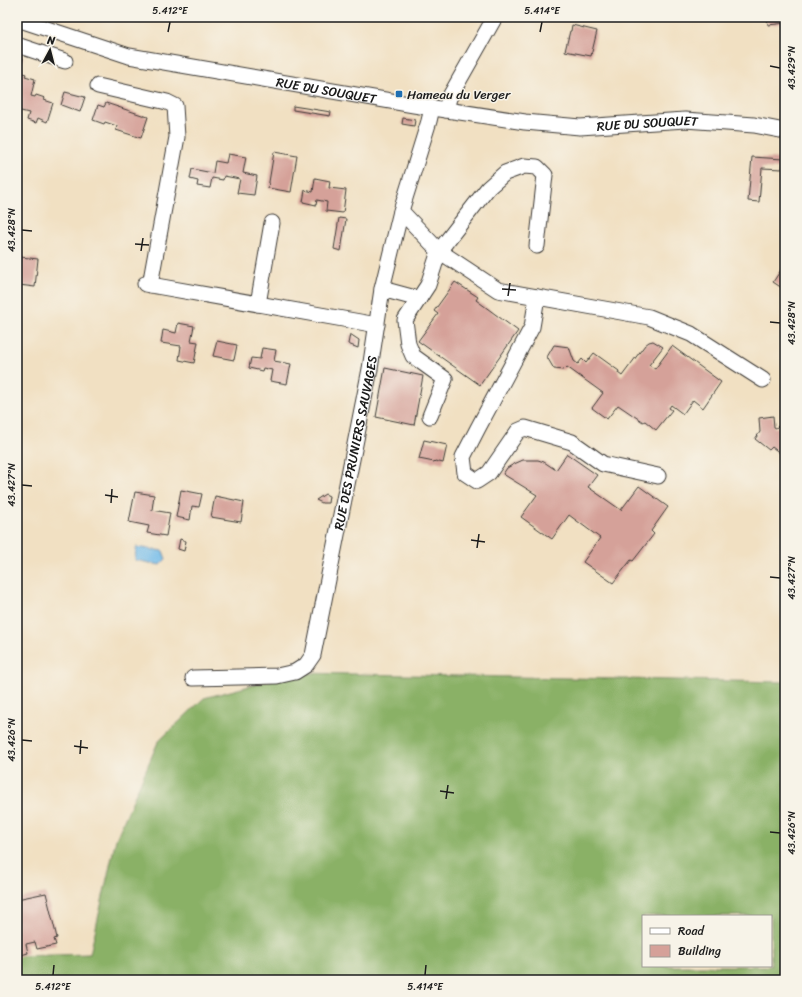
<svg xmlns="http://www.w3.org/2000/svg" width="802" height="997" font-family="Sriracha,sans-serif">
  <rect width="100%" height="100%" fill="#f7f3e8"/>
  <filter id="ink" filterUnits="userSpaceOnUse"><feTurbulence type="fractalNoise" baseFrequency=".025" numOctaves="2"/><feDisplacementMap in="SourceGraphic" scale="8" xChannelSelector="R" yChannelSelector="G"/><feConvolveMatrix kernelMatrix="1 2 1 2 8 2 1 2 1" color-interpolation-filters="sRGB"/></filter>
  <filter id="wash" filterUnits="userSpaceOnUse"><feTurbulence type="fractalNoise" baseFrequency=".012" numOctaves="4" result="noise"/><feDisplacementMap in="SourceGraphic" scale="16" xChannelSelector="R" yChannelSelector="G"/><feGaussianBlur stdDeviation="0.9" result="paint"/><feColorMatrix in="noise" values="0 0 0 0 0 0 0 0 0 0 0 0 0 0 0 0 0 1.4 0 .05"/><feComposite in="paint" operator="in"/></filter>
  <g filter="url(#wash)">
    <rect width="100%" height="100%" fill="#f1e0c2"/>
    <!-- forest -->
    <path fill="#8ab166" stroke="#536641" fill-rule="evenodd" d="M299,673L785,682V980H17V956L90,954L116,839L158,742L204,698ZM643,916H771V966H643Z"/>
    <!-- water -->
    <polygon fill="#70bae9" stroke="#466b82" points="136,547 163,551 166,559 160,565 135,560"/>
    <g id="blocks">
      <!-- building -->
      <g fill="#d5a199">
        <polygon points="772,17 785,17 785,23 768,25 767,18"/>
        <polygon points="572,25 597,31 591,56 565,51 570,31 571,31"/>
        <polygon points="17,56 23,58 19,71 26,74 25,76 35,79 31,96 35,97 36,95 45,98 44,100 53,103 47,122 38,118 36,123 27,120 29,113 17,110"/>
        <polygon points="65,92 85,97 80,112 61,105"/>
        <polygon points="106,103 148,117 141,138 116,130 117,126 105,122 104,124 93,120 98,105 104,107"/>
        <polygon points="293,106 331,112 330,116 293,110"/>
        <polygon points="403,118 415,120 414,126 402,124"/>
        <polygon points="274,152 297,156 291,192 268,188"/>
        <polygon points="228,154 246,157 243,173 257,176 254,195 237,193 240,179 224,176 223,180 212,178 210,188 197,186 198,181 190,179 192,169 213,173 215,161 226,163"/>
        <polygon points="752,157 783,159 782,169 762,168 759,202 748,201"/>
        <polygon points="315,178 330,181 329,188 346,190 343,213 326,211 327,202 317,200 316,205 303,202 305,190 313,192"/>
        <polygon points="339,218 346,219 341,251 334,249"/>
        <polygon points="21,257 38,259 35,287 19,285 20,283 17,282 17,261 21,262"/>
        <polygon points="785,264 785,290 773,282"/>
        <polygon points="455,282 478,297 476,300 518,331 480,385 418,341 438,314 434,311"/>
        <polygon points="178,323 194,326 191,341 198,342 194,363 179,360 181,346 161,343 163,330 176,333"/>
        <polygon points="350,334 359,340 358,348 348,344"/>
        <polygon points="217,341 237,345 234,360 213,356"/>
        <polygon points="653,341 663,347 649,365 655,369 672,346 721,382 703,408 693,400 683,414 671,405 669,408 672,410 656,430 645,421 643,422 618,405 607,419 592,408 603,393 567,367 564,370 554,369 547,357 554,345 569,347 574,361 578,364 582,359 586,363 594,353 619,371 618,373 622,376 645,345 649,342"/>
        <polygon points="262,348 276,350 274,361 291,364 287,384 270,381 272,370 263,368 262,371 249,368 251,358 260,359"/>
        <polygon points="385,368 423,376 414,425 376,417"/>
        <polygon points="773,416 774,427 776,428 778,426 780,427 781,425 785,428 784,456 772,447 769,450 755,439 760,432 759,418"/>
        <polygon points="424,440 447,445 443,463 435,461 434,462 419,459"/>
        <polygon points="567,454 597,475 588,487 621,510 639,486 668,507 651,531 654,534 633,561 631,560 613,583 583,562 600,538 569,515 552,539 521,517 537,495 503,474 507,468 514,464 523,460 538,460 544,462 556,470"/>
        <polygon points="181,490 202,494 199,507 192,506 190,520 176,517"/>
        <polygon points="135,492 154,495 152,510 170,513 166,536 147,533 149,526 129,522"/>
        <polygon points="325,494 329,496 328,503 322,503 316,500"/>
        <polygon points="215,496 244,502 241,522 211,517"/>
        <polygon points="180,539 186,541 184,551 178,549"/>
        <polygon points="46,893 57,938 54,939 56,945 37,949 35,942 26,944 28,953 21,955 21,957 17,957 17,899"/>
      </g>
    </g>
  </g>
  <g filter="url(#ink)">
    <use href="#blocks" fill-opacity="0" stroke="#3c3935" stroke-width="1"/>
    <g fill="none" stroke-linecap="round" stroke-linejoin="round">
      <!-- minor casing -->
      <g stroke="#3c3935" stroke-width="17">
        <g id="minor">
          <path id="s1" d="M17,19L129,56L414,105L525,122L580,127L685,120L754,125L785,131"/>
          <polyline points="17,45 65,61"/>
          <polyline points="98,86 167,102 175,106 177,137 150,285"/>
          <polyline points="446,110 449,98 495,17"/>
          <polyline points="401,211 439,251 498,290 649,317 691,334 763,380"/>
          <polyline points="145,284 377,325"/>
          <polyline points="382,289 419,299"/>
          <polyline points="537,297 532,327 478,428 463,457 465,473 477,481 489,473 518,431 525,428 572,442 603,464 658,476"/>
          <polyline points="258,304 272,223"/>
          <polyline points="430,416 445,379 413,356 408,344 405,320 428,285 439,251 488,188 505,173 524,166 537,167 545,175 537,246"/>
          <path id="s2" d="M193,678L277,676L295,672L306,665L313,655L370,369L382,289L401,211L429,121L432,108"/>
        </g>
      </g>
      <!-- minor -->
      <use href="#minor" stroke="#fff" stroke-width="15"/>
    </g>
  </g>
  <!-- ticks -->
  <path fill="none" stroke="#1c1c1c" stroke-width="1.5" d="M168,32L170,22M540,32L542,22M770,66L780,68M22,230L32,231M135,244L149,245M141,251L143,238M502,289L516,290M508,296L510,283M770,322L780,323M22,485L32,486M105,495L118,497M111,503L112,489M471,540L485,542M477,548L479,534M770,577L780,578M22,740L32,741M74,746L88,748M80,754L81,740M440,791L454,793M446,799L448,785M770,832L780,833M53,975L54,965M425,975L426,965"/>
  <!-- markers -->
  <rect fill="#1f6fb2" stroke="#f7f3e8" stroke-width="1.5" x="395" y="90" width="8" height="8" rx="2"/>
  <g text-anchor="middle" stroke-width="3" stroke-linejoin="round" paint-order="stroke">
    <!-- street labels -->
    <g font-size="13" fill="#1c1c1c" stroke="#f7f3e8">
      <text dy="5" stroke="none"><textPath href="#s1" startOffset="318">RUE DU SOUQUET</textPath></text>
      <text dy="5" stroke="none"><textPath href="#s1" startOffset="642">RUE DU SOUQUET</textPath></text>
      <text dy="5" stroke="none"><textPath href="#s2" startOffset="344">RUE DES PRUNIERS SAUVAGES</textPath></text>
    </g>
    <!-- poi labels -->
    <g font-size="13" fill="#1c1c1c" stroke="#f7f3e8" text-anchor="start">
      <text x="407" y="99">Hameau du Verger</text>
    </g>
  </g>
  <!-- margin -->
  <rect width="802" height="997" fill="none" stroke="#f7f3e8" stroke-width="44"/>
  <!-- legend -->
  <rect x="642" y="915" width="130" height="52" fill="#f7f3e8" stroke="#9f9d96"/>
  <rect x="650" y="928" width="20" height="6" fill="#ffffff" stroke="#9f9d96"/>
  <text x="678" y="935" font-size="12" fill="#1c1c1c">Road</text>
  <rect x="650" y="945" width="20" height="12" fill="#d5a199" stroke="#9f9d96"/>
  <text x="678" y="955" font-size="12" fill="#1c1c1c">Building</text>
  <!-- north arrow -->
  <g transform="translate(50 50) rotate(7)" stroke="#f7f3e8" stroke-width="3" paint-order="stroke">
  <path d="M0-3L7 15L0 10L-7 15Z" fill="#1c1c1c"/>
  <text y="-6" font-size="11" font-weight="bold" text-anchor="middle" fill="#1c1c1c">N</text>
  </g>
  <rect x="22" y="22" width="758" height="953" fill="none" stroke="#1c1c1c" stroke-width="1.5"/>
  <g font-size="10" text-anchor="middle" fill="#1c1c1c">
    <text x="170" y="14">5.412°E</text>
    <text x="542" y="14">5.414°E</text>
    <text transform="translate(791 68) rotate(-90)" y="4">43.429°N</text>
    <text transform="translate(11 230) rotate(-90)" y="4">43.428°N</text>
    <text transform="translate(791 323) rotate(-90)" y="4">43.428°N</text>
    <text transform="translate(11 485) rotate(-90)" y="4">43.427°N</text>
    <text transform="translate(791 578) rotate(-90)" y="4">43.427°N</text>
    <text transform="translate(11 740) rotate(-90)" y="4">43.426°N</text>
    <text transform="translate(791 833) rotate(-90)" y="4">43.426°N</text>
    <text x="53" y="990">5.412°E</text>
    <text x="425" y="990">5.414°E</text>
  </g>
</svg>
